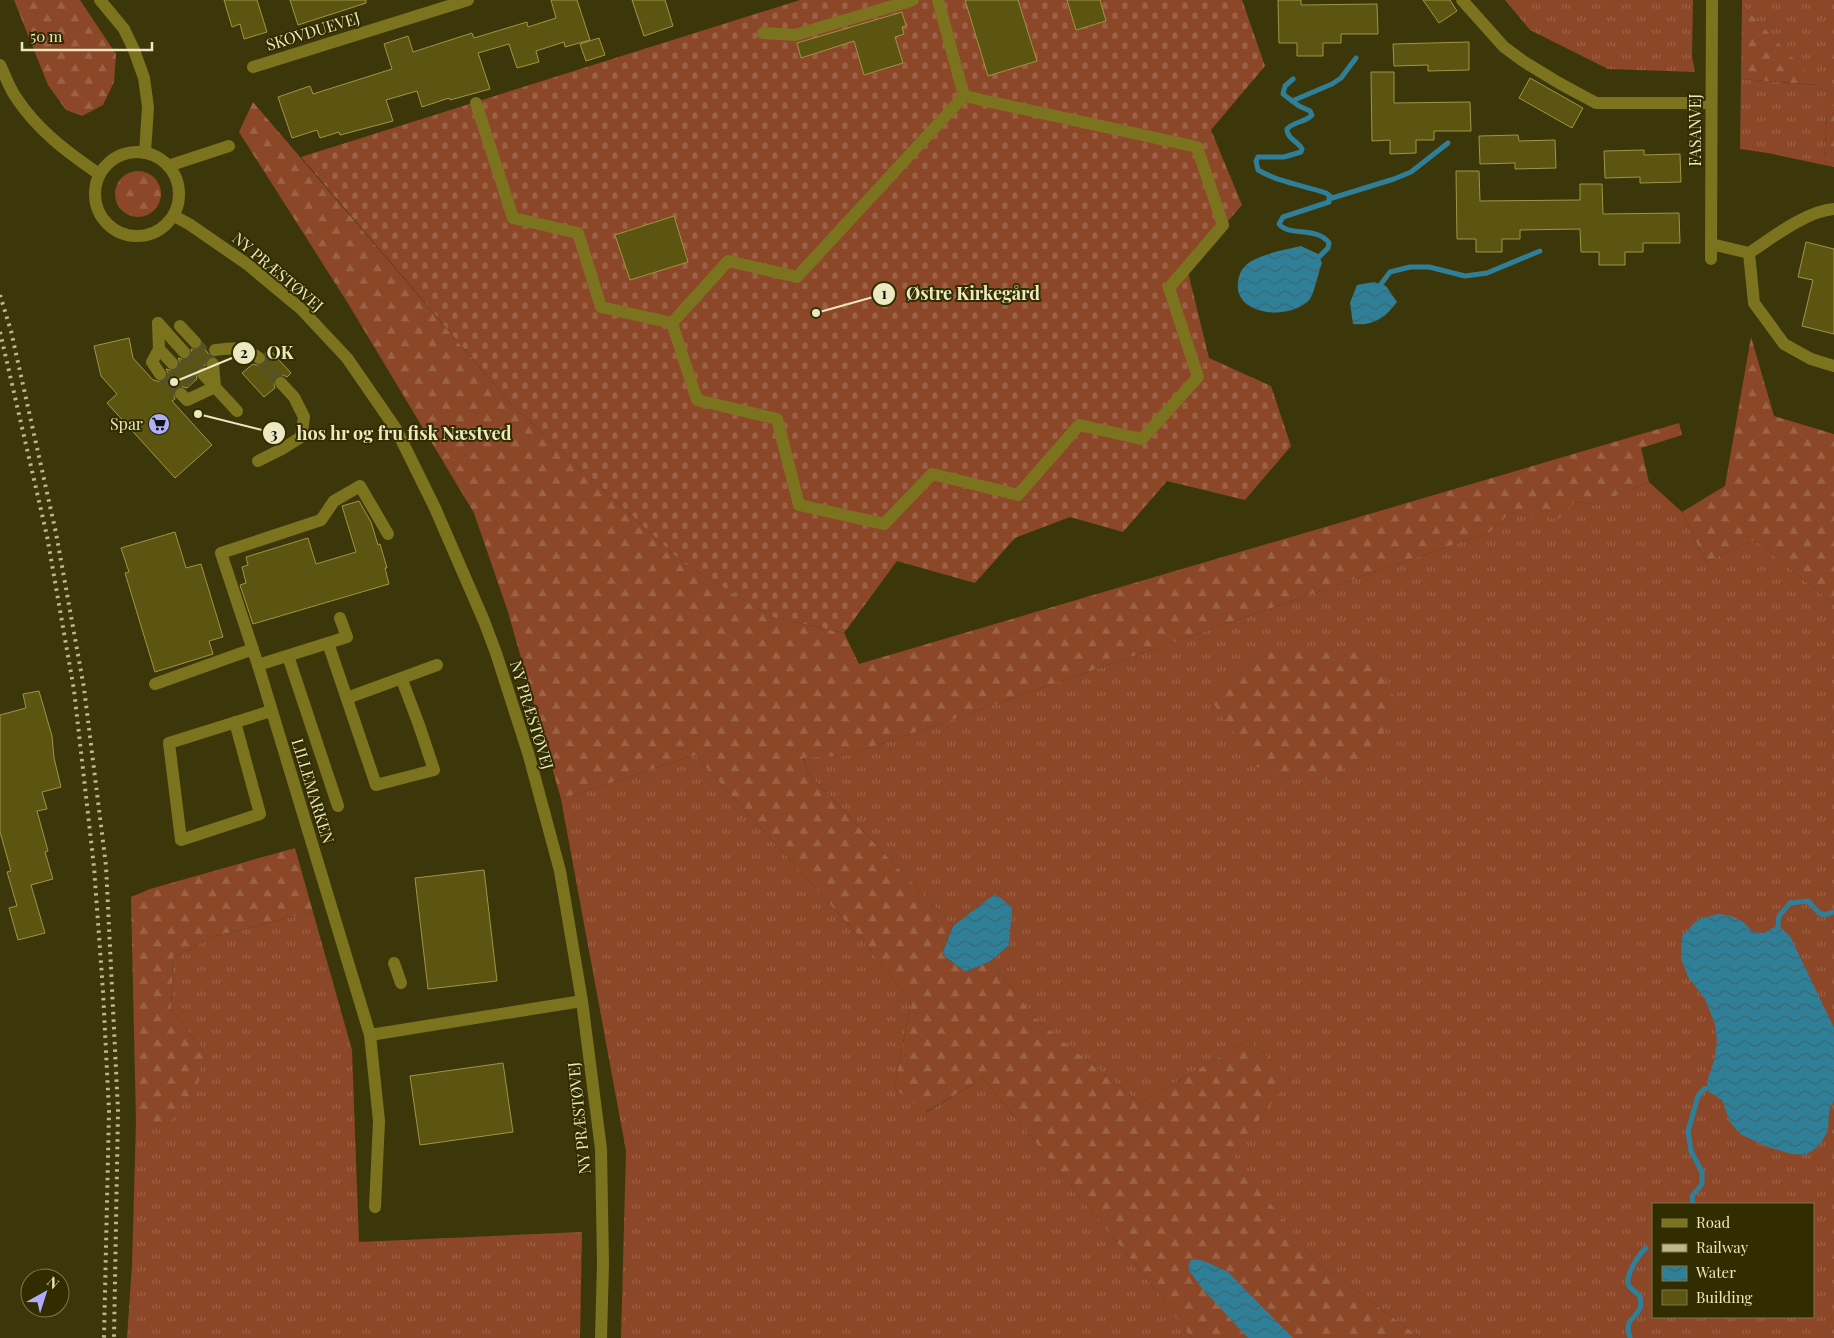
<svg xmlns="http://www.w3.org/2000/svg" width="1834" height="1338" font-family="'Playfair Display',serif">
  <defs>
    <pattern id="grass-tufts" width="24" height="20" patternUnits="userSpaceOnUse" patternTransform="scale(1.25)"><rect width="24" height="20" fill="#8c4729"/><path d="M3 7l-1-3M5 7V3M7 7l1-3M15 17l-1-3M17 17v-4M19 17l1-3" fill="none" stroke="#9c6246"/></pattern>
    <pattern id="forest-firs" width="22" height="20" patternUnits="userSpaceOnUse" patternTransform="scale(1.25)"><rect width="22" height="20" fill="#8c4729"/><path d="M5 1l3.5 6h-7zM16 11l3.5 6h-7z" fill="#9c6246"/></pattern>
    <pattern id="cemetery-stones" width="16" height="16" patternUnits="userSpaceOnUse" patternTransform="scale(1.25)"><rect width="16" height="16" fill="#8c4729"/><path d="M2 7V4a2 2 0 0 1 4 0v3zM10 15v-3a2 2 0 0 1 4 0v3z" fill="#9c6246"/></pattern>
    <pattern id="water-waves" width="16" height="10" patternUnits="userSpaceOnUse" patternTransform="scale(1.25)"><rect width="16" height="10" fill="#307f98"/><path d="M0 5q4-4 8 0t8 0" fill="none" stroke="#396872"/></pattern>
  </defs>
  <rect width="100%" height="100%" fill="#3c370b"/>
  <!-- grass -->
  <g fill="url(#grass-tufts)" fill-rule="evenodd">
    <polygon points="1505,0 1693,0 1692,56 1695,72 1608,69 1530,30"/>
    <polygon points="1742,0 1834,0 1834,106 1827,110 1824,165 1768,153 1740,149 1741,79 1818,85 1742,5"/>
    <path d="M1649,482L1682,512L1706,562L1755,540L1834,604V1338H1421L1314,1260L1232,1155L1290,1078L1249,1040L1140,1103L1037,1020L991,961L1009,945L995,895L953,926L808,773L803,757L849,755L1490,532L1511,512L1557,518L1576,501L1594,505ZM1653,1204H1813V1317H1653Z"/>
    <polygon points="695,755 867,945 911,1003 894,1088 927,1112 983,1078 1160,1295 1191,1338 621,1338 626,1151 561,799"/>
    <polygon points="313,912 352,1050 359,1242 582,1232 580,1338 127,1338 132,1265 136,1122 169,1122 204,1052 171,1009 173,957 215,936"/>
  </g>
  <!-- forest -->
  <g fill="url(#forest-firs)">
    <polygon points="14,0 80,0 116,54 114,82 103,105 82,116 66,110 48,85"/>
    <polygon points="1742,5 1819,85 1741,79"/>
    <polygon points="253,102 512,405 682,562 772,617 844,633 859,664 1679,423 1682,435 1641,448 1649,482 1594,505 1576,501 1558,519 1511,512 1490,532 849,755 803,758 808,773 953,926 942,954 965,972 991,961 1037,1020 1140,1103 1249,1040 1290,1078 1233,1155 1314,1260 1421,1338 1191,1338 1160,1295 983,1078 926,1112 894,1088 911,1003 867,945 695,755 561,799 508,612 474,513 349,305 239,132"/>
    <polygon points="1834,106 1834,167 1824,165 1827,110"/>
    <circle cx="138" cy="194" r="23"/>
    <polygon points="1751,337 1774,416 1834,434 1834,604 1755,540 1706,562 1682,512 1725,486"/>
    <polygon points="1262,646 1366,651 1396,700 1378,745 1330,779 1257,767 1209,697"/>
    <polygon points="295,848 313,912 215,936 173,957 171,1009 204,1052 198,1084 169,1123 136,1122 131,897 150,889"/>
  </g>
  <!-- cemetery -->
  <polygon fill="url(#cemetery-stones)" points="800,0 1242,0 1265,66 1211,130 1242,205 1187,268 1209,358 1271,386 1291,446 1245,500 1167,481 1123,532 1070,517 1015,538 975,583 897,561 844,633 772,617 682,562 512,405 301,157"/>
  <!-- water -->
  <g fill="url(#water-waves)">
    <path d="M1301,246L1318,254L1322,263C1319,270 1314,294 1310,299C1291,322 1228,316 1239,277C1241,270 1244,266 1250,262C1265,253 1284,250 1301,246Z"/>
    <path d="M1374,282L1386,286L1397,302C1385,318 1374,326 1353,324L1350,303L1357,285Z"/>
    <polygon points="995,894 1012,907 1009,945 991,961 965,972 942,954 953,926"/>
    <path d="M1719,914C1733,916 1744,919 1752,932L1764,933L1778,925L1790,936L1834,1028V1100L1829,1111L1828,1131L1819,1146L1805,1155L1792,1154L1768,1147L1740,1134L1730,1122L1722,1100L1709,1092L1707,1081L1714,1061L1717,1041L1715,1024L1705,999L1688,977L1681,958L1682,936L1698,919Z"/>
    <polygon points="1194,1259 1204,1261 1228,1272 1293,1338 1248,1338 1201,1287 1188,1269 1190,1261"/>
  </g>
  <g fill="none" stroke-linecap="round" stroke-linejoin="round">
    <!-- stream -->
    <g stroke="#307f98" stroke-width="5">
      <path d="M1293,79L1285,86L1283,94L1299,106L1310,111L1312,115C1305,123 1294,121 1287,129C1287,139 1298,141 1302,149L1301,152L1284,157H1258L1256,161L1258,170C1281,183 1302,185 1326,193L1330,196L1329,202L1283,217L1279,224C1289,237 1317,226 1329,243L1328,248L1319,257"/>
      <polyline points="1292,101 1332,84 1341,78 1356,58"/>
      <polyline points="1329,199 1394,179 1411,172 1448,143"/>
      <polyline points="1381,284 1390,272 1410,267 1429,267 1465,276 1487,273 1540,251"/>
      <polyline points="1778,925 1779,916 1790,903 1808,901 1818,912 1824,915 1834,912"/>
      <polyline points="1693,1204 1692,1196 1702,1184 1702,1172 1691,1151 1688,1131 1698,1096 1704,1089 1708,1088"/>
      <path d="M1630,1338C1624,1317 1634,1322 1640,1308C1642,1305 1640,1299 1640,1296C1636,1292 1630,1289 1628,1284C1626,1274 1639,1254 1646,1248"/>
    </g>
  </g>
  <!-- building -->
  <g fill="#5c5411" stroke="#9e9545">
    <polygon points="224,0 257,0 267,32 244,39 240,24 232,27"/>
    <polygon points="290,0 366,0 366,3 298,25"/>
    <polygon points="551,0 577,0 590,40 565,47 564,42 536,51 539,62 517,68 509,44 478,53 490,89 450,100 449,98 422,107 417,91 386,100 393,121 340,135 339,132 320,138 317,130 292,138 278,97 310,86 313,94 392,69 384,44 408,36 413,52 472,33 474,38 527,22 528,27 556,18"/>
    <polygon points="632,0 665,0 673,26 644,36"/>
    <polygon points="965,0 1018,0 1037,61 988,76"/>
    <polygon points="1067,0 1100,0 1106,21 1076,30"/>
    <polygon points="1278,0 1301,0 1301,5 1377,4 1378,34 1341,34 1341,43 1323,43 1323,56 1297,56 1297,43 1279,43"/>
    <polygon points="1423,0 1450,0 1457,11 1439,23"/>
    <polygon points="902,12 906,26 902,27 904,34 895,37 903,63 864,75 854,41 801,58 797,43"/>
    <polygon points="599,38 605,55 586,61 580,44"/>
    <polygon points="1469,42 1469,70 1428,71 1428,65 1394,66 1393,44"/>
    <polygon points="1371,72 1394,72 1394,103 1470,102 1471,131 1434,131 1434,140 1416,140 1416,153 1390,154 1390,140 1372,141"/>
    <polygon points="1530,78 1583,108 1572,128 1519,98"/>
    <polygon points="1518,135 1519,141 1555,140 1556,168 1515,169 1515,163 1480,164 1479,136"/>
    <polygon points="1644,150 1644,155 1680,154 1681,182 1640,183 1640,177 1605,178 1604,151"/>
    <polygon points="1456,171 1479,171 1480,201 1580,200 1580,184 1602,184 1603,214 1679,213 1680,243 1643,243 1643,252 1625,252 1625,265 1599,265 1599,252 1581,252 1580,229 1520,230 1520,239 1502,239 1502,252 1476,252 1476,239 1457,239"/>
    <polygon points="674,216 688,262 630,280 615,235"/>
    <polygon points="1806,242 1834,249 1834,334 1802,326 1813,280 1798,277"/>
    <polygon points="129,338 133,358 153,380 161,382 167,378 168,373 166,369 173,371 178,369 180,362 178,358 185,360 190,358 192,354 191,349 197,350 202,345 210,356 206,360 205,366 201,366 195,371 197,379 187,388 179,386 173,391 175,399 172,401 212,445 175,478 107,403 117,394 101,376 94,346"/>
    <polygon points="269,349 291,373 287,377 283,375 276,377 273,381 275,388 264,397 242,373 253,364 259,366 265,363 267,358 265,353"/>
    <polygon points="359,501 371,522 378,545 380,544 387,568 385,568 389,584 253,624 240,585 246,583 242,567 248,565 246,557 308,538 316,564 356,552 342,506"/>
    <polygon points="175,532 186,568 201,564 223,637 209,641 213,654 155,672 125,573 129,572 121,548"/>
    <polygon points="39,691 52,736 54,758 61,787 42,792 47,809 37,811 48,851 45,852 53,879 31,885 45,933 18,940 9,908 17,906 7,872 11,871 0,832 0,715 26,708 23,694"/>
    <polygon points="484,870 497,981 428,989 415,878"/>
    <polygon points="503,1063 513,1132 420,1145 410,1076"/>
  </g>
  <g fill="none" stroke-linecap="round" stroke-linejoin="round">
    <!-- minor-tunnel -->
    <g stroke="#565226" stroke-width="12" stroke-dasharray="12 6" stroke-linecap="butt">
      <polyline points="195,342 213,364"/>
      <polyline points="184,352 203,374"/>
      <polyline points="259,358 281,383"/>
      <polyline points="172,363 192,383"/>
      <polyline points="160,374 181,394"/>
    </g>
    <!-- minor -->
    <g stroke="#7c731f" stroke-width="12">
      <polyline points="100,0 124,29 134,50 144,78 148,107 145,153"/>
      <polyline points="1462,0 1504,47 1523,61 1559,83 1596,103 1711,103"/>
      <polyline points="763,33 795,35 913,0"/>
      <path d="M0,65C5,75 9,87 15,96C37,130 67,152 99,174"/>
      <polyline points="253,67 468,0"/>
      <polyline points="476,103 513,218 578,233 601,307 672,323 728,261 797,277 964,96 938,0"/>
      <circle cx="137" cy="194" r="42"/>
      <polyline points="168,166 229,146"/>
      <polyline points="174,216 189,224 247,264 301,309 347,358 396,429 435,508 484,621 496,653 529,756 560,871 582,1001 601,1149 603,1264 601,1338"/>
      <polyline points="1711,244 1749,253 1754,303 1784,344 1811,359 1834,366"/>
      <path d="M1749,253C1772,238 1806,211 1834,209"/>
      <polyline points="1711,259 1712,0"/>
      <polyline points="158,323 159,349 172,363"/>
      <polyline points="158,323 184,352"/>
      <polyline points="672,323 697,400 777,419 799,505 884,524 932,474 1018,495 1079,425 1142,439 1198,377 1169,288 1223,225 1197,147 964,96"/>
      <polyline points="180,326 195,342"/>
      <polyline points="159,349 152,362 160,374"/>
      <path d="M215,350C234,348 243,346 259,358"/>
      <polyline points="203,374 237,411"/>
      <polyline points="181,394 187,400 215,387 213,364"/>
      <polyline points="258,461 282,449 301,437 304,417 294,397 281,383"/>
      <polyline points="340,618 347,637 258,665 370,1035 582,1001"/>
      <polyline points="328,643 376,785 434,770 419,725 402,680"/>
      <polyline points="288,656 338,806"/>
      <polyline points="258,665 221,553 321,520 334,501 360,486 388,534"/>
      <polyline points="155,684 253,649"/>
      <polyline points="347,698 437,665"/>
      <polyline points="235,722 260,814 181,840 169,743 271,711"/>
      <polyline points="394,963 401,983"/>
      <polyline points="370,1035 379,1121 375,1207"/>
    </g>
    <!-- rail -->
    <g stroke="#bcb78f" stroke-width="4" stroke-dasharray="2.5 5" stroke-linecap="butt">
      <polyline points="0,295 11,331 56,533 84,688 106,866 118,1110 114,1338"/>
      <polyline points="0,332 47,536 74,690 94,867 103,991 109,1111 104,1338"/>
    </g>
  </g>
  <!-- icons -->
  <defs>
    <g id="supermarket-disc" transform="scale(1.125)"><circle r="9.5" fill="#aeaefb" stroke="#322d00"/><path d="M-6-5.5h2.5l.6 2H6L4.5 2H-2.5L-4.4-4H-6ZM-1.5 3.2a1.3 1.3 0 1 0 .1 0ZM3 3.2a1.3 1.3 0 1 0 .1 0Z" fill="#111"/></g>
  </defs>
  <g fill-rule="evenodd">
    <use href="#supermarket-disc" x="159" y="424"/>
  </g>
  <g text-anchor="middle" stroke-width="4" stroke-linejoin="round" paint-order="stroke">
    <!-- street labels -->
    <g font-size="16" fill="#ece8c1" stroke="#322d00">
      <text transform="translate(313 31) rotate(-17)" y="6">SKOVDUEVEJ</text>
      <text transform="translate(1695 130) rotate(-90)" y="6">FASANVEJ</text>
      <text transform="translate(278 272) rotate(40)" y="6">NY PRÆSTØVEJ</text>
      <text transform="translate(532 715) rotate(73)" y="6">NY PRÆSTØVEJ</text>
      <text transform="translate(313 791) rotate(73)" y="6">LILLEMARKEN</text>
      <text transform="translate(579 1118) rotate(-96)" y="6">NY PRÆSTØVEJ</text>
    </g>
    <!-- poi labels -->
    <g font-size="16" fill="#ece8c1" stroke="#322d00" text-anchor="end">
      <text x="143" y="430">Spar</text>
    </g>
  </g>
  <!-- callouts -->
  <path fill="none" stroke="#ece8c1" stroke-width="2" d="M816 313L884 294M174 382L244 353M198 414L274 433"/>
  <g fill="#ece8c1" stroke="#322d00" stroke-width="2">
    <circle cx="816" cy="313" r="5"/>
    <circle cx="174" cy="382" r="5"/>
    <circle cx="198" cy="414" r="5"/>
    <circle cx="884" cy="294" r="12"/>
    <circle cx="244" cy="353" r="12"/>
    <circle cx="274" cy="433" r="12"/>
  </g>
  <g font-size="15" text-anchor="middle" font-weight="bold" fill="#111">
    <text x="884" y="299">1</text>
    <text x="244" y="358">2</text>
    <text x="274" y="439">3</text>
  </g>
  <g font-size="18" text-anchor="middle" font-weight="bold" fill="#ece8c1" stroke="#322d00" stroke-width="4" stroke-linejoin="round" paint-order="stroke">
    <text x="973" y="300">Østre Kirkegård</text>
    <text x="280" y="359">OK</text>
    <text x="404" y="440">hos hr og fru fisk Næstved</text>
  </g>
  <!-- legend -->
  <rect x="1652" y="1203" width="162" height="115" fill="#322d00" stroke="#7c784d"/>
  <rect x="1662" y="1219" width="25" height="8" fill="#7c731f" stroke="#7c784d"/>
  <text x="1696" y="1228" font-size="15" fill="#ece8c1">Road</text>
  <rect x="1662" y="1244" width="25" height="8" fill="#bcb78f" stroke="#7c784d"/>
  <text x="1696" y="1253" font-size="15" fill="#ece8c1">Railway</text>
  <rect x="1662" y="1266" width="25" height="15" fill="url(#water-waves)" stroke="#7c784d"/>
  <text x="1696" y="1278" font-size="15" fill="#ece8c1">Water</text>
  <rect x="1662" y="1290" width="25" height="15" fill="#5c5411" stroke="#7c784d"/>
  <text x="1696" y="1303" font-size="15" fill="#ece8c1">Building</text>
  <!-- north arrow -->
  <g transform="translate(45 1293) rotate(39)"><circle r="24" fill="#322d00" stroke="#7c784d"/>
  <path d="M0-4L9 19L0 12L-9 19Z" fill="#aeaefb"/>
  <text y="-8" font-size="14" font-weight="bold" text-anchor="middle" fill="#ece8c1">N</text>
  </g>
  <!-- scale -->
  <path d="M22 42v8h130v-8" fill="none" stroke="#ece8c1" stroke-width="2.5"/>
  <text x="30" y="42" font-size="15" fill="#ece8c1" stroke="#322d00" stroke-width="4" paint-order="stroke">50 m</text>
</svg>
